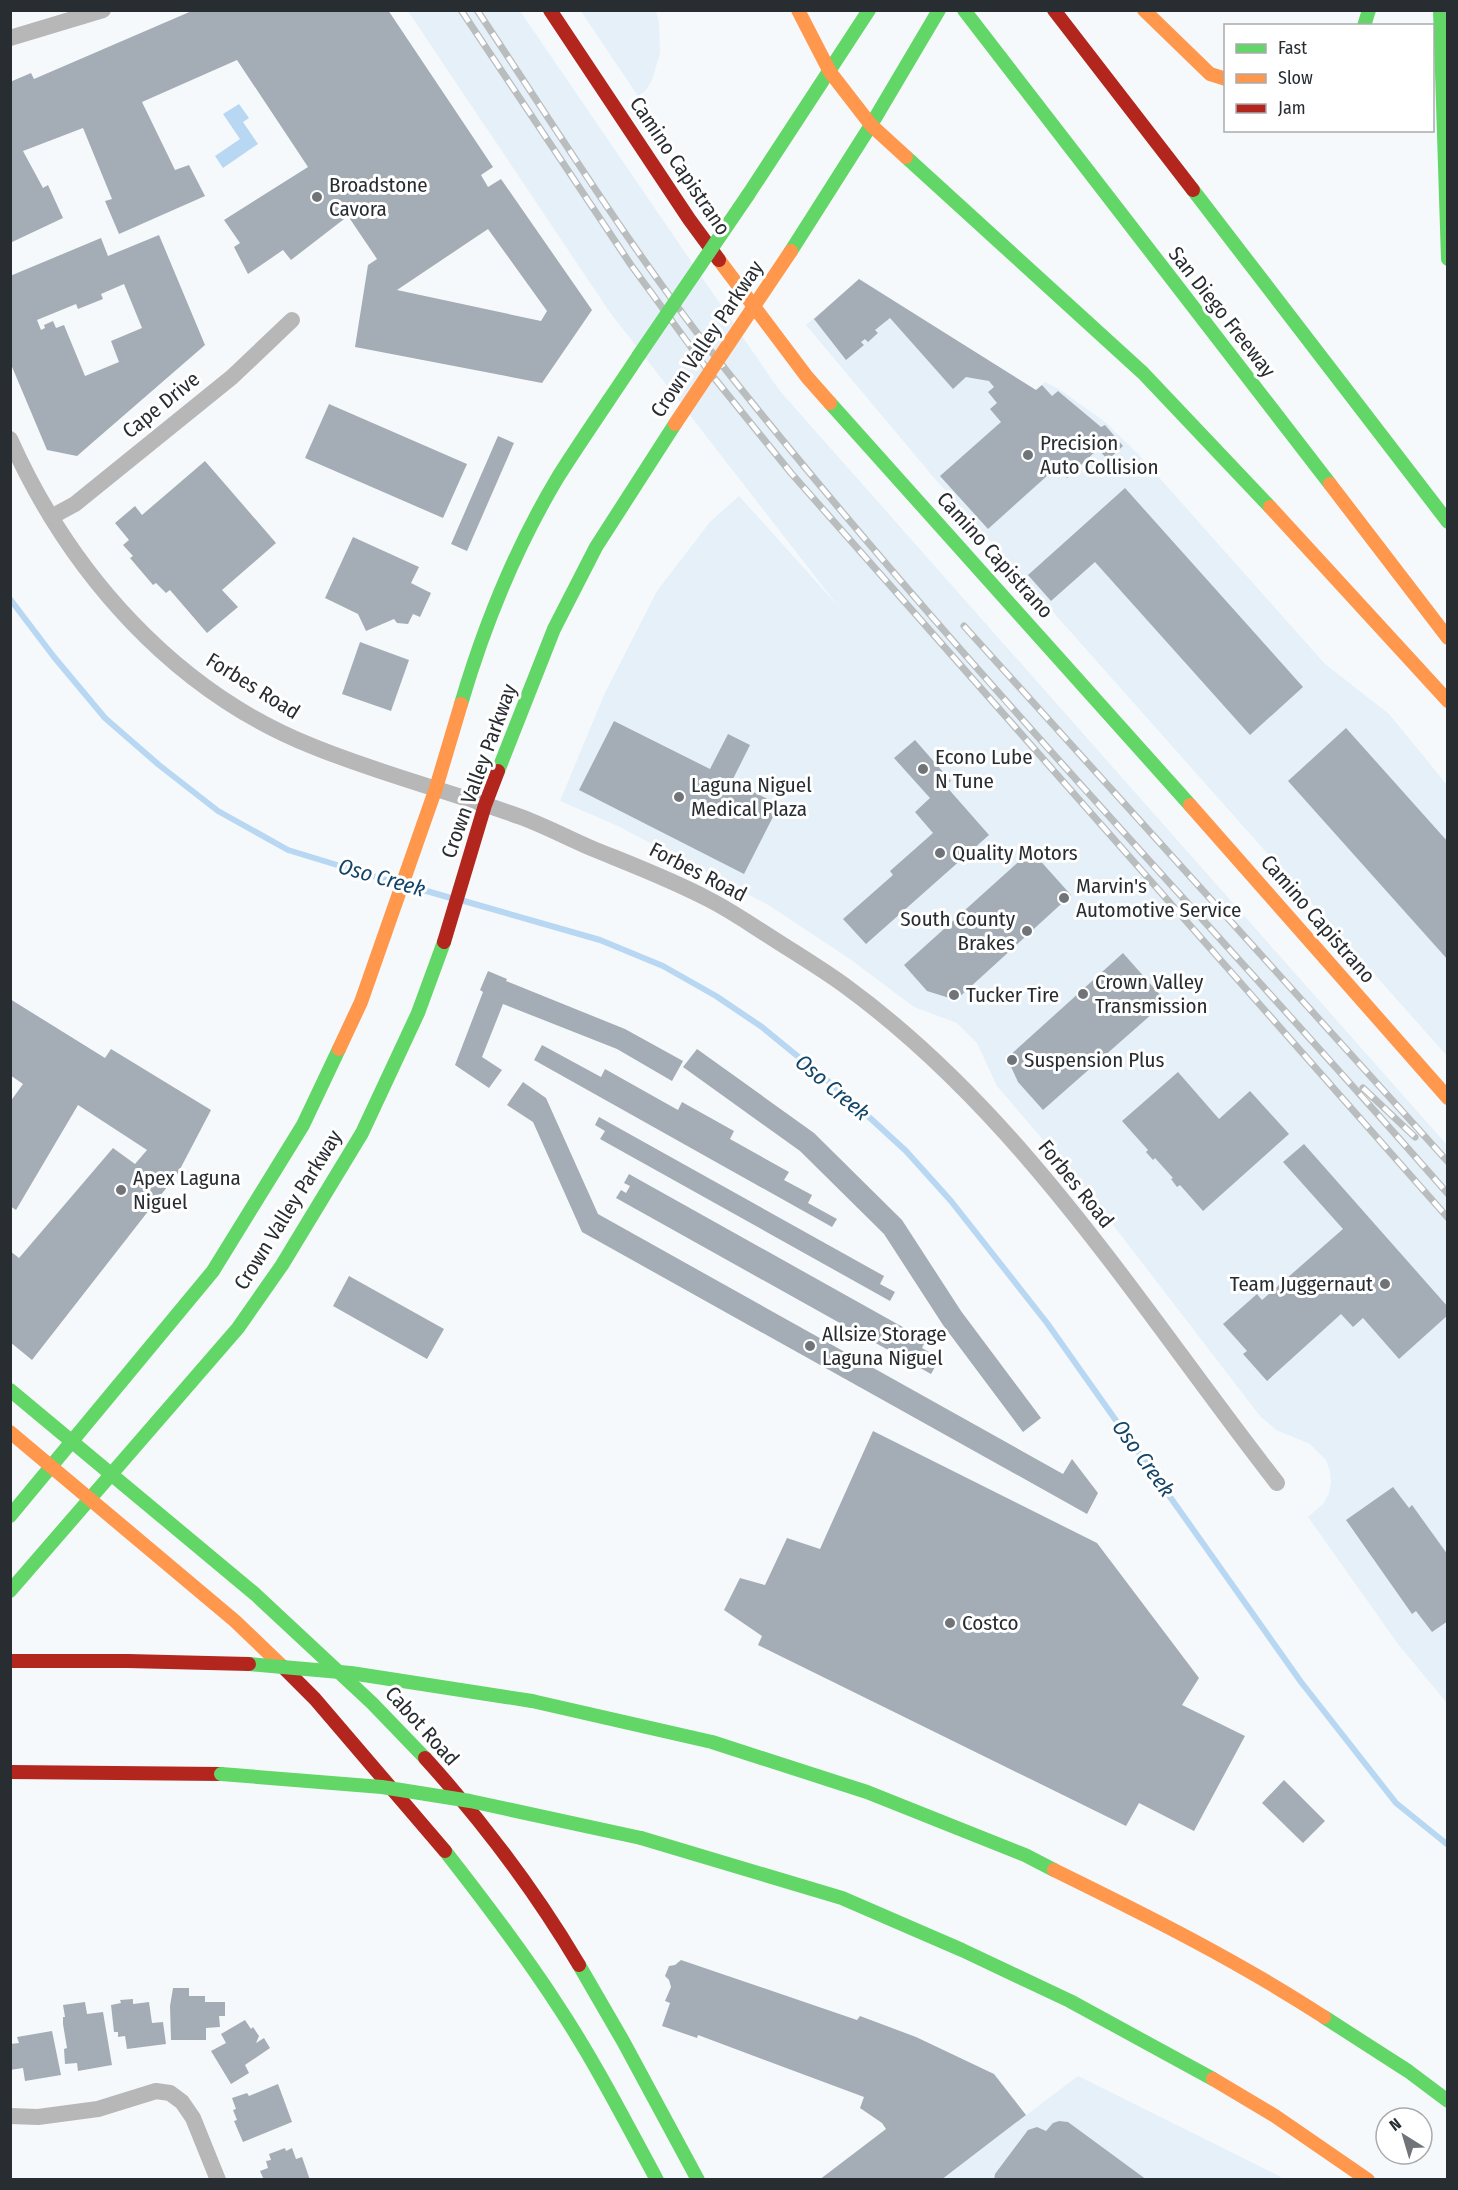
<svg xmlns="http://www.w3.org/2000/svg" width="1458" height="2190" font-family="'Fira Sans Condensed',sans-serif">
  <rect width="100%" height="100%" fill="#f6f9fb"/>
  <!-- built -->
  <g fill="#e5f0f8">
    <polygon points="408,11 520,11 779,390 1447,1145 1447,1703 1398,1644 1308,1517 1323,1504 1329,1494 1331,1482 1330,1471 1326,1460 1310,1444 1276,1430 1260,1416 1087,1191 997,1086 977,1043 957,1023 914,1007 850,959 770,906 618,826 560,801 605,693 657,591 710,522 739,496 838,606 609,311"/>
    <polygon points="581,11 656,11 659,23 660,53 652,80 646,90 638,96"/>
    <polygon points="859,279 1036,390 1045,382 1059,389 1105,422 1139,455 1325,664 1389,714 1447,785 1447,1056 936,480 806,325"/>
    <polygon points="1078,2076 1279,2176 1283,2179 941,2180"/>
  </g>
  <!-- water -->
  <polygon fill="#b8d7f3" points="239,104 249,118 243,122 258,144 223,168 215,156 240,139 223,114"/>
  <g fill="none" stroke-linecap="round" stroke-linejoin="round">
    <!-- stream -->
    <g stroke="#b8d7f3" stroke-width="6">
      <polyline points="10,599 54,657 105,718 159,765 218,811 288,850 396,883"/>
      <polyline points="409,886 451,898"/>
      <polyline points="464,901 600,940 663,966 716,996 762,1027 845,1095 906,1151 951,1201 1047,1323 1301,1682 1396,1803 1448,1845"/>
    </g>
  </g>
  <!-- building -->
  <g fill="#a4adb5" fill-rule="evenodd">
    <path d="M194,10H388L493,167L481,175L488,187L501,179L592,310L542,383L355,347L368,265L377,259L348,216L291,260L283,250L248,274L234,247L240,243L224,220L308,167L237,60L142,102L175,170L189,165L205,196L119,234L105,201L112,199L83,128L23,151L43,188L48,185L63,218L10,243V82L31,73L34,79ZM488,229L547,311L541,321L397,290Z"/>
    <path d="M159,235L205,345L77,456L47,450L10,362V276L101,238L108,256ZM124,284L142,328L111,341L119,362L85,376L64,325L56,328L53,321L44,325L45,328L41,330L37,320L76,304L78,309L103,299L101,294Z"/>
    <polygon points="859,279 1036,390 1042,385 1052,396 1058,391 1101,427 1105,425 1123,446 1108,460 1098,449 1067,478 1057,467 988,529 940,476 1001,422 990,409 997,403 988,392 994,387 989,381 966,377 953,389 890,318 875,330 878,333 868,342 865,339 861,342 864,345 846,360 814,319"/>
    <polygon points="329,404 467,464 443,518 305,458"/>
    <polygon points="498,436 514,443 467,551 451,544"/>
    <polygon points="205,461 276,543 222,590 238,607 207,633 170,590 166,593 156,583 153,585 130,558 133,556 123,545 129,540 115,523 135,506 142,515"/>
    <polygon points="1125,488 1303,687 1250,735 1095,562 1051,601 1028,575"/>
    <polygon points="353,537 419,567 411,583 431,593 420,617 413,614 408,624 397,623 394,619 366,631 358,614 325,598"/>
    <polygon points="360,642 409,660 391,711 342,694"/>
    <polygon points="614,721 710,769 728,734 750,745 732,781 779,805 744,874 579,790"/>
    <polygon points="1346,728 1448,842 1448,960 1288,781"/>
    <polygon points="915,740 951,781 945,785 989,835 866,944 843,919 893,875 890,871 933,833 915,812 930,798 894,758"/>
    <polygon points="1026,855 1036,856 1071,895 956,1000 927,991 904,965"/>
    <polygon points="1123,953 1161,996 1161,1006 1043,1110 1018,1082 1007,1058"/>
    <polygon points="488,971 507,979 506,981 625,1029 683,1061 672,1081 617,1049 503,1004 482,1057 502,1070 489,1088 455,1065 483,992 480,990"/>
    <polygon points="10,999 105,1058 111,1049 211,1110 178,1173 32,1360 10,1342 10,1251 19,1258 113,1148 135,1164 147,1150 78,1105 16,1210 10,1206 10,1102 23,1084 10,1075"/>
    <polygon points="542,1045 601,1077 605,1069 678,1110 682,1102 734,1131 730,1139 789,1172 784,1180 812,1195 808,1203 837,1219 832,1227 534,1060"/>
    <polygon points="697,1049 814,1133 902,1220 961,1311 1041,1418 1023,1432 943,1325 884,1234 800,1151 683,1067"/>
    <polygon points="1178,1072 1219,1119 1250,1091 1289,1134 1203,1211 1180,1185 1177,1187 1171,1179 1173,1178 1155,1158 1153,1160 1146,1152 1148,1150 1122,1121"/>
    <polygon points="523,1082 546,1098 598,1214 1063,1474 1072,1459 1098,1493 1087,1514 582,1232 533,1122 507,1105"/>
    <polygon points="599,1117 884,1276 880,1284 895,1292 890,1301 600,1139 605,1131 595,1125"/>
    <polygon points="1304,1144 1448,1307 1448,1315 1399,1359 1363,1318 1353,1327 1341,1314 1267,1381 1243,1354 1247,1351 1223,1324 1257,1294 1262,1300 1343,1229 1283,1162"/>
    <polygon points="629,1174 926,1340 922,1348 940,1358 931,1374 616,1198 621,1190 626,1193 630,1186 624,1183"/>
    <polygon points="349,1276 444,1329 427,1359 333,1306"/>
    <polygon points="873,1431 1097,1543 1199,1678 1182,1705 1245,1736 1194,1831 1139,1803 1126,1826 758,1645 762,1636 724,1610 740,1578 765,1585 787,1538 820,1549"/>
    <polygon points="1393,1487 1409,1508 1412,1505 1448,1555 1448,1621 1432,1632 1416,1611 1412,1614 1346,1520"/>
    <polygon points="1284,1780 1325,1821 1303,1843 1262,1803"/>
    <polygon points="681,1960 857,2020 860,2016 916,2037 994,2074 1026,2115 941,2180 819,2180 886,2129 882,2123 860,2108 864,2097 698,2035 697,2038 662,2026 670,2003 665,2001 671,1987 669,1980 665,1976 669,1966 675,1965"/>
    <polygon points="173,1988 189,1988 189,1996 205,1996 205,2002 225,2002 225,2016 219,2016 220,2027 206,2028 206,2040 171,2040 170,2006"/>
    <polygon points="133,1999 133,2004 149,2002 152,2023 163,2022 166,2044 127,2049 125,2036 118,2037 118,2032 114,2032 111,2005 121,2003 120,2000"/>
    <polygon points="85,2002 87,2014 103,2012 112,2065 78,2071 77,2063 65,2064 64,2049 67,2048 63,2024 63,2017 65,2017 63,2005"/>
    <polygon points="245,2020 251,2029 253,2027 259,2036 256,2043 264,2038 270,2048 245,2065 249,2073 231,2084 211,2051 226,2043 221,2034"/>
    <polygon points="52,2031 61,2075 25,2081 23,2068 10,2070 10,2044 19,2043 17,2037"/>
    <polygon points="278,2084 292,2122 243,2142 234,2121 237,2120 233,2110 236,2109 232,2098 247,2093 249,2096"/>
    <polygon points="1059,2121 1068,2122 1147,2180 994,2180 995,2174 1028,2130 1037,2127 1046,2131 1053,2123"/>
    <polygon points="285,2148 286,2151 292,2148 296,2159 302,2157 310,2180 264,2180 260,2171 268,2168 266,2161 271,2160 269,2154"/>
  </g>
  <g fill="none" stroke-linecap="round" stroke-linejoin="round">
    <!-- street -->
    <g stroke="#b7b7b7" stroke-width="16">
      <polyline points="10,38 103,10"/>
      <path d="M10,439C70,573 174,691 312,746C380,774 452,792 521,817C545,826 568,838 591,848C630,864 670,879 708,899C728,909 747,922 766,934C792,951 819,967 844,985C1024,1116 1142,1310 1277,1483"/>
      <polyline points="51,517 75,504 232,377 292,320"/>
      <polyline points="10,2116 38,2117 98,2109 156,2091 170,2093 182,2102 193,2118 218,2180"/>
    </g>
    <!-- fast -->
    <g stroke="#63d668" stroke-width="14">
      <polyline points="964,10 1330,484"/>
      <polyline points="1440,10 1448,259"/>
      <polyline points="1364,26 1369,10"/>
      <polyline points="906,157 1143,373 1270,507"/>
      <polyline points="1193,190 1448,522"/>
      <polyline points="748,195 869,10"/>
      <polyline points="791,251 871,125 939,10"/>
      <polyline points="830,403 1190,805"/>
      <path d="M461,704C484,626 516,547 558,477C584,436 612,396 639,355"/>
      <polyline points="498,771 554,629 596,547 675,424"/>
      <polyline points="10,1390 255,1594 372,1703 425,1758"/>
      <polyline points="10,1516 213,1271 303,1125 339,1049"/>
      <polyline points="10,1591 238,1328 282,1265 362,1133 418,1013 444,942"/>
      <polyline points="532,1701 712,1742 867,1792 1025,1855 1054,1870"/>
      <polyline points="641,1838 842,1898 962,1950 1070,2001 1213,2079"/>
      <path d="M445,1851C485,1902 523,1952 558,2006C595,2062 625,2121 657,2180"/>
      <polyline points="579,1965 623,2041 698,2180"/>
      <polyline points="1324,2017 1408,2071 1448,2101"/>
    </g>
    <!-- slow -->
    <g stroke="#ff974d" stroke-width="14">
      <polyline points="798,10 830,72 871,125 906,157"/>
      <polyline points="1144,10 1210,74 1226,79"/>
      <polyline points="719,260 807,377 830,403"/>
      <polyline points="1330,484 1448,638"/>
      <polyline points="1270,507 1448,701"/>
      <polyline points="1190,805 1448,1098"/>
      <polyline points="339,1049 361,1002 436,788 461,704"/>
      <polyline points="10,1432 235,1621 283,1667"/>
      <path d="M1054,1870C1146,1915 1238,1961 1324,2017"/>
      <polyline points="1213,2079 1275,2116 1368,2180"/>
    </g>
    <!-- jam -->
    <g stroke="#b3261e" stroke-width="14">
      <polyline points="550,10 689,219 719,260"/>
      <polyline points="1054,10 1193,190"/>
      <polyline points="444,942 485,805 498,771"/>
      <polyline points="283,1667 315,1699 445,1851"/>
      <path d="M425,1758C483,1822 535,1891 579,1965"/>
      <polyline points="10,1772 221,1774"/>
    </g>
    <!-- rail casing -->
    <g stroke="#babdbe" stroke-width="7">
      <g id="rail">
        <polyline points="461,10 631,265 707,369 791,473 1448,1218"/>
        <path d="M477,10C557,130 633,253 722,365C950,653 1206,917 1448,1194"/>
        <polyline points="964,626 1448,1162"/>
        <polyline points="1363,1088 1415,1137"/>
      </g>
    </g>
    <!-- rail -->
    <use href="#rail" stroke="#fff" stroke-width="4.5" stroke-dasharray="14" stroke-linecap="butt"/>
    <!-- fast-bridge -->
    <g stroke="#63d668" stroke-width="14">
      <polyline points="639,355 748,195"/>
      <polyline points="249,1664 351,1673 532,1701"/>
      <polyline points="221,1774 382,1787 470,1801 641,1838"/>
    </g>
    <!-- slow-bridge -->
    <polyline stroke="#ff974d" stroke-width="14" points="675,424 791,251"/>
    <!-- jam-bridge -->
    <polyline stroke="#b3261e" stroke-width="14" points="10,1661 128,1661 249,1664"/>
  </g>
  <!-- markers -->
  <g fill="#707478" stroke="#fff" stroke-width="2">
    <circle cx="317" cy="197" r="6"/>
    <circle cx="1028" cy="455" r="6"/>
    <circle cx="923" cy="769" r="6"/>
    <circle cx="679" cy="797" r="6"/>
    <circle cx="940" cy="853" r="6"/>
    <circle cx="1064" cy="898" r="6"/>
    <circle cx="1027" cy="931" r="6"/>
    <circle cx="1083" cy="994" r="6"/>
    <circle cx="954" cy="995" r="6"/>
    <circle cx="1012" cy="1060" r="6"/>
    <circle cx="121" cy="1190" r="6"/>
    <circle cx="1385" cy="1284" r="6"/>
    <circle cx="810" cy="1346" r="6"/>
    <circle cx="950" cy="1623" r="6"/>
  </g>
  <g text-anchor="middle" stroke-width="6" stroke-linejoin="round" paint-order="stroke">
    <!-- street labels -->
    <g font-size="21" fill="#282d32" stroke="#fff">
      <text transform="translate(680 166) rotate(56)" y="7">Camino Capistrano</text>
      <text transform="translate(1222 312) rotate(52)" y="7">San Diego Freeway</text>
      <text transform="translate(707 339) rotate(-56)" y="7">Crown Valley Parkway</text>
      <text transform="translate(161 405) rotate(-39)" y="7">Cape Drive</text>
      <text transform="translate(995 555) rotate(48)" y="7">Camino Capistrano</text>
      <text transform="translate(253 686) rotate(32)" y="7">Forbes Road</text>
      <text transform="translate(479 771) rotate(-70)" y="7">Crown Valley Parkway</text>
      <text transform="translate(698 872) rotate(27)" y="7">Forbes Road</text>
      <text transform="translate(1318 919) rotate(49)" y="7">Camino Capistrano</text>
      <text transform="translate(1076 1184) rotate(51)" y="7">Forbes Road</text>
      <text transform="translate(288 1210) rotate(-58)" y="7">Crown Valley Parkway</text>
      <text transform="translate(422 1726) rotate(48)" y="7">Cabot Road</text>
    </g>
    <!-- poi labels -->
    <g font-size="21" fill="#282d32" stroke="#fff" text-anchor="start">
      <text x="329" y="192">Broadstone<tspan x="329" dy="24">Cavora</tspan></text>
      <text x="1040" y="450">Precision<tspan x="1040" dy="24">Auto Collision</tspan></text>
      <text x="935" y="764">Econo Lube<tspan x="935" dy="24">N Tune</tspan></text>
      <text x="691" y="792">Laguna Niguel<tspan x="691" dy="24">Medical Plaza</tspan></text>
      <text x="952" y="860">Quality Motors</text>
      <text x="1076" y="893">Marvin's<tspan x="1076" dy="24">Automotive Service</tspan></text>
      <text x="1015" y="926" text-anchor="end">South County<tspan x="1015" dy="24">Brakes</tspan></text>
      <text x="1095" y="989">Crown Valley<tspan x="1095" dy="24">Transmission</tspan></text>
      <text x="966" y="1002">Tucker Tire</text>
      <text x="1024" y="1067">Suspension Plus</text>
      <text x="133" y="1185">Apex Laguna<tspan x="133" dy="24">Niguel</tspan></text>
      <text x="1373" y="1291" text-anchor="end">Team Juggernaut</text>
      <text x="822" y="1341">Allsize Storage<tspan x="822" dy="24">Laguna Niguel</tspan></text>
      <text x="962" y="1630">Costco</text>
    </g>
    <!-- water labels -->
    <g font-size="22" font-style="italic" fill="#134569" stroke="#fff">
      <text transform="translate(382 877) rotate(16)" y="8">Oso Creek</text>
      <text transform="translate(833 1087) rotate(40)" y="8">Oso Creek</text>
      <text transform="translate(1144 1458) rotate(54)" y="8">Oso Creek</text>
    </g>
  </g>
  <!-- border -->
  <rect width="1458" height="2190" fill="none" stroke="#282d32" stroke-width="24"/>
  <!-- legend -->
  <rect x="1224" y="24" width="210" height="108" fill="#ffffff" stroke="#a9abad" stroke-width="1.5"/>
  <rect x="1236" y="44" width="30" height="9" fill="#63d668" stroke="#a9abad" stroke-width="1.5"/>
  <text x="1278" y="54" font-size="18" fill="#282d32">Fast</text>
  <rect x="1236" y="74" width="30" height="9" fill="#ff974d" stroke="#a9abad" stroke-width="1.5"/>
  <text x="1278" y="84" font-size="18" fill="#282d32">Slow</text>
  <rect x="1236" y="104" width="30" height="9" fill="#b3261e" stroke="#a9abad" stroke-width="1.5"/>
  <text x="1278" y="114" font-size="18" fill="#282d32">Jam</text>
  <!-- north arrow -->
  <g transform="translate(1404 2136) rotate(323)"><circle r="28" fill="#ffffff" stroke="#a9abad" stroke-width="1.5"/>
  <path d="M0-4.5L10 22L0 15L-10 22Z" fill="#707478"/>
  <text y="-9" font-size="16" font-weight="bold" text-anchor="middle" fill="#282d32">N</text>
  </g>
</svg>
